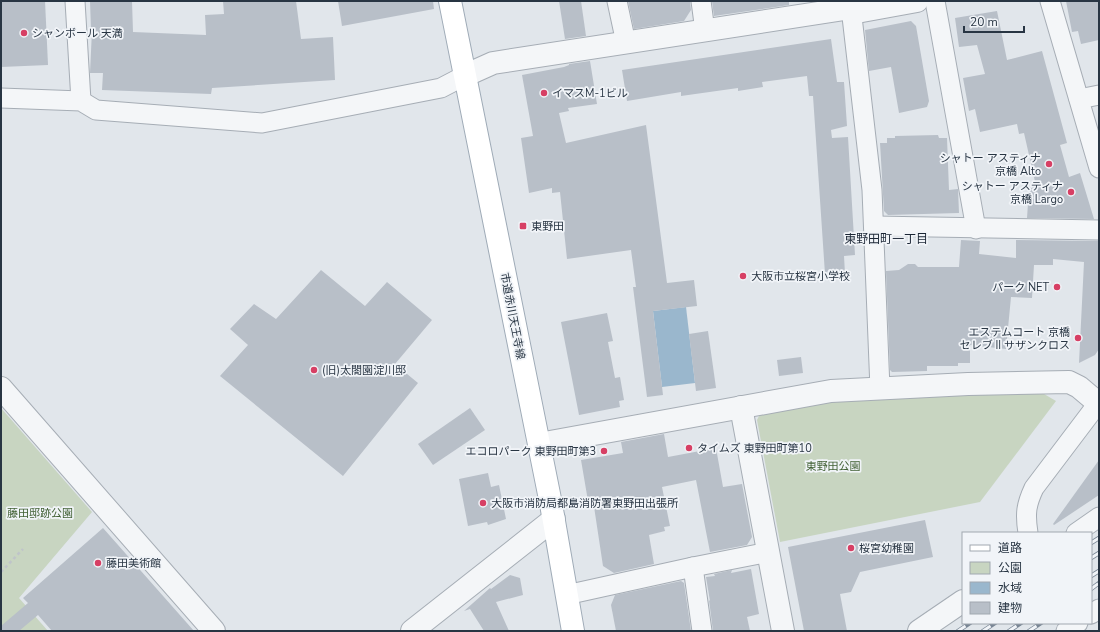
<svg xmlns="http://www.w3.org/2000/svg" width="1100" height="632" font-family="'Nunito Sans','Noto Sans JP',sans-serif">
  <rect width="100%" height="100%" fill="#e1e6eb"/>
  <!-- green -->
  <g fill="#c8d5c1">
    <polygon points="1039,391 1056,401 980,502 780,542 757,420 761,412 827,402"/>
    <polygon points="1,408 92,512 19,598 48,631 1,631"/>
  </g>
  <!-- water -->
  <polygon fill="#9ab7cd" points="686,307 695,383 662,387 653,311"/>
  <!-- building -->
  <g fill="#b8bfc8">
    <polygon points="1,1 45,1 48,65 1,67"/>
    <polygon points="90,1 132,1 133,32 206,35 205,15 224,14 223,1 296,1 301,39 333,37 335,80 212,88 211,94 102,90 103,73 90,73 92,30 91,30"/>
    <polygon points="338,1 433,1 434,9 342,26"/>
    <polygon points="559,1 581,1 586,36 565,39"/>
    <polygon points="628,1 690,1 691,10 684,21 634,29"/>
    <polygon points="712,1 789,1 789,5 714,16"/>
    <polygon points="1066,1 1099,1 1099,40 1081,44 1078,31 1072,32"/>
    <polygon points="997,11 1007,60 1042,51 1067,143 1060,145 1069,177 1080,173 1094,219 1027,218 1029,189 1036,186 1024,133 1019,134 1017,124 980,132 975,109 969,111 963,78 985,74 977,45 959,47 955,18"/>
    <polygon points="911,21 916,26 929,101 927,107 899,113 891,67 869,71 865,30"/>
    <polygon points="831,39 837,82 844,82 847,126 831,130 832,138 848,137 855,255 844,256 845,274 825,274 813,96 809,96 807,76 762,82 763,87 738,91 738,88 681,96 681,92 627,101 622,70"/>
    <polygon points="590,61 597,104 568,108 569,111 559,113 566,143 646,125 667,283 694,280 697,306 653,311 663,395 647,397 633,287 636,287 631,250 567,259 560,192 552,193 552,188 529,193 521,138 533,136 522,75 564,67 569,65 569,64"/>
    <polygon points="938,135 939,138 947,138 949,190 958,189 959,213 888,215 884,211 880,143 887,143 887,138 895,138 895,136"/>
    <polygon points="961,240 980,241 979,254 1016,258 1016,240 1099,241 1099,349 1095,355 1079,363 1084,262 1053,259 1053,265 1034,265 1032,298 1011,297 1006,349 970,345 970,363 958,363 958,366 927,366 927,371 892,372 890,370 886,271 899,270 908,264 915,264 918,267 959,267"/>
    <polygon points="321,270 365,306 387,282 432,320 395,364 418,383 343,476 220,376 248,345 230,329 254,304 276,319"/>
    <polygon points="607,313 613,341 608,342 615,378 620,377 624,400 619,401 620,407 579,415 561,322"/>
    <polygon points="708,331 716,388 696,391 689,334"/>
    <polygon points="801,357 803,373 779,376 777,360"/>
    <polygon points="470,408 485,430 433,465 418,444"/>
    <polygon points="664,434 668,457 716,448 723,487 742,484 752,537 747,545 710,552 696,480 662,487 670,526 664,527 665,531 649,535 654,564 614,573 603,566 593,500 588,501 581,460 623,453 621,442"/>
    <polygon points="1099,460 1099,495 1054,525 1053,524"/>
    <polygon points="488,473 491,487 499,485 506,519 488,525 487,522 468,526 459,479"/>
    <polygon points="925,520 933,557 860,572 851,592 840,594 847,631 804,631 788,547"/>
    <polygon points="103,528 194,631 52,631 38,615 19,631 1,631 1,626 28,603 23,598"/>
    <polygon points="751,569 759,614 747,617 750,631 713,631 709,600 710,601 706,577 715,576 714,574 732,570 731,573"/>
    <polygon points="510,575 520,578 523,595 496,602 509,631 484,631 470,609 464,611 490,588 491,589"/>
    <polygon points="681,581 684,583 691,631 616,631 611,605 615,595"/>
  </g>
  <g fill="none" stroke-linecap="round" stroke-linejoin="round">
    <!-- minor casing -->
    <g stroke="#a6adb5" stroke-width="21">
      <g id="minor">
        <polyline points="75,1 81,101"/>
        <polyline points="617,1 626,43"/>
        <polyline points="701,1 705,31"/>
        <polyline points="935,1 976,229"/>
        <polyline points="1050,1 1099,168"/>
        <polyline points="851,8 872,190 880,389"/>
        <polyline points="1,98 81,101 96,110 262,123 441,88 464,76"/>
        <polyline points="1079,99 1099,95"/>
        <polyline points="874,226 1099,230"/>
        <path d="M1028,533C1025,514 1026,505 1034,488L1099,402"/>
        <polyline points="1076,533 1099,517"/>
        <polyline points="693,567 702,631"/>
        <polyline points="566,595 693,567 769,552"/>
        <polyline points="1091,614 1099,609"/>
        <polyline points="1066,631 1078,623"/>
      </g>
    </g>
    <!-- tertiary casing -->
    <g stroke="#a6adb5" stroke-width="24">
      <g id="tertiary">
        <polyline points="464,76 493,63 851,8 862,11 917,1"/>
        <polyline points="1,388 214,631"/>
        <polyline points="741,407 783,631"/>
        <polyline points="539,444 831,391 968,384 1069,382 1079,387 1098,403"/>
        <polyline points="412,631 554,519"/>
        <polyline points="919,631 963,601"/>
      </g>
    </g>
    <!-- primary casing -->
    <g stroke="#9fabb7" stroke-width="24">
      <polyline id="primary" points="450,1 551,504 573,631"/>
    </g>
    <!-- path -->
    <polyline stroke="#bfc4c9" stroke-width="2.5" stroke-dasharray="3 3" stroke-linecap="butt" points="1,572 23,549"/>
    <!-- minor -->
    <use href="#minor" stroke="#f4f6f8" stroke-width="19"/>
    <!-- tertiary -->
    <use href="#tertiary" stroke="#f4f6f8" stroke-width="22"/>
    <!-- primary -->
    <use href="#primary" stroke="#fff" stroke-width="22"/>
    <!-- rail casing -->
    <g stroke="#798695" stroke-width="4.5">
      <g id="rail">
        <polyline points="1091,543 1099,538"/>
        <polyline points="1091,558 1099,553"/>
        <polyline points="1091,576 1099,571"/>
        <polyline points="1091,589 1099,583"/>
        <polyline points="958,631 970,623"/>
        <polyline points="983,631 995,623"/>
        <polyline points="1009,631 1021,623"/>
        <polyline points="1029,631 1041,623"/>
      </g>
    </g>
    <!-- rail -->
    <use href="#rail" stroke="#f1f4f8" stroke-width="3" stroke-dasharray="9" stroke-linecap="butt"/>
  </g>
  <!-- markers -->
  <g fill="#d73f64" stroke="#f1f4f8" stroke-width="1.5">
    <circle cx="24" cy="33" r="4"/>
    <circle cx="544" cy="93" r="4"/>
    <circle cx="1049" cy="164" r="4"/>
    <circle cx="1071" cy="192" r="4"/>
    <rect x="519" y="222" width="8" height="8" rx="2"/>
    <circle cx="743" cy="276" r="4"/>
    <circle cx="1057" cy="287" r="4"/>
    <circle cx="1078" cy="338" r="4"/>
    <circle cx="314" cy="370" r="4"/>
    <circle cx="689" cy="448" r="4"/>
    <circle cx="604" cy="451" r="4"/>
    <circle cx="483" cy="503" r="4"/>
    <circle cx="851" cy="548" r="4"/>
    <circle cx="98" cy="563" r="4"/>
  </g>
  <g text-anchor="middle" stroke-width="3.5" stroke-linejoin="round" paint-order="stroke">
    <!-- poi labels -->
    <g font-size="11" fill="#283543" stroke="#f1f4f8" text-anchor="start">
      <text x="32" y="37">シャンボール 天満</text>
      <text x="552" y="97">イマスM-1ビル</text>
      <text x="1041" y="162" text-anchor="end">シャトー アスティナ<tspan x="1041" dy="13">京橋 Alto</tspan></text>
      <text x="1063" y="190" text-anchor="end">シャトー アスティナ<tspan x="1063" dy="13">京橋 Largo</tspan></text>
      <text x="531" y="230">東野田</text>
      <text x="751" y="280">大阪市立桜宮小学校</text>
      <text x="1049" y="291" text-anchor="end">パーク NET</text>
      <text x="1070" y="336" text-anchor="end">エステムコート 京橋<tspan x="1070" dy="13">セレブ II サザンクロス</tspan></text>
      <text x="322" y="374">(旧)太閤園淀川邸</text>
      <text x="697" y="452">タイムズ 東野田町第10</text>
      <text x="596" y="455" text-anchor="end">エコロパーク 東野田町第3</text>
      <text x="491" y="507">大阪市消防局都島消防署東野田出張所</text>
      <text x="859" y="552">桜宮幼稚園</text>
      <text x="106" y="567">藤田美術館</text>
    </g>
    <!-- street labels -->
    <g font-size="11" fill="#283543" stroke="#f1f4f8">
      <text transform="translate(513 316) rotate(79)" y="4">市道赤川天王寺線</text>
    </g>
    <!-- park labels -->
    <g font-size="11" fill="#416034" stroke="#f1f4f8">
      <text x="833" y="470">東野田公園</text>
      <text x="40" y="517">藤田邸跡公園</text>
    </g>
    <!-- neighbourhood labels -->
    <g font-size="12" fill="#1a2534" stroke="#f1f4f8">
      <text x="886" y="243">東野田町一丁目</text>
    </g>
  </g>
  <!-- border -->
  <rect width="1100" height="632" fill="none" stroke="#283543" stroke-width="4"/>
  <!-- legend -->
  <rect x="962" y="532" width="130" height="92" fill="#f1f4f8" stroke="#a1a8b0"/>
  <rect x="970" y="545" width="20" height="6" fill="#ffffff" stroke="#a1a8b0"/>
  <text x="998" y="552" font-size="12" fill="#283543">道路</text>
  <rect x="970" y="562" width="20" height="12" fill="#c8d5c1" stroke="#a1a8b0"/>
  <text x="998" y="572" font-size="12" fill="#283543">公園</text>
  <rect x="970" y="582" width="20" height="12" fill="#9ab7cd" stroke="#a1a8b0"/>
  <text x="998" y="592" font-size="12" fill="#283543">水域</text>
  <rect x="970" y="602" width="20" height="12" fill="#b8bfc8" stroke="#a1a8b0"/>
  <text x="998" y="612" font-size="12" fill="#283543">建物</text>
  <!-- scale -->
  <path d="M964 26v6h60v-6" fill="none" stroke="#283543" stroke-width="2"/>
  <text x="970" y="26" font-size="12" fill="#283543" stroke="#f1f4f8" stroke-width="3" paint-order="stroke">20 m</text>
</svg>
